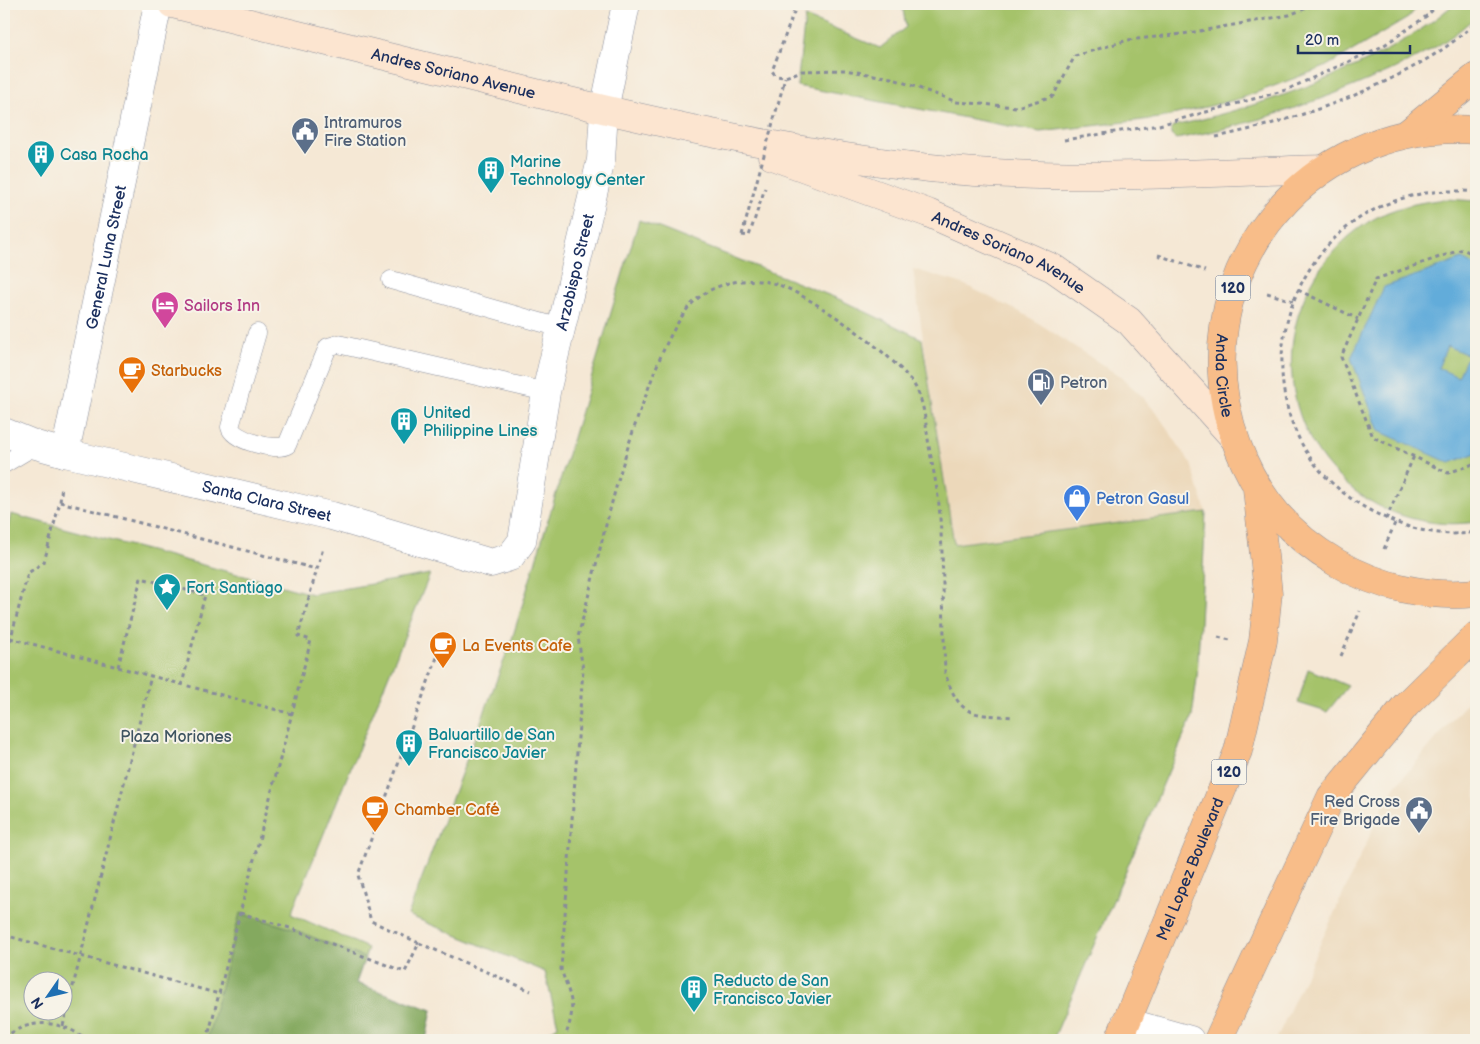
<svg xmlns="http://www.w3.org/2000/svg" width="1480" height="1044" font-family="'Balsamiq Sans',sans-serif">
  <rect width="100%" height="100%" fill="#f7f3e8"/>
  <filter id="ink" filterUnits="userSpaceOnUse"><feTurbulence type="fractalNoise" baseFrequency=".02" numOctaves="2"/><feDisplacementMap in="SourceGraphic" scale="10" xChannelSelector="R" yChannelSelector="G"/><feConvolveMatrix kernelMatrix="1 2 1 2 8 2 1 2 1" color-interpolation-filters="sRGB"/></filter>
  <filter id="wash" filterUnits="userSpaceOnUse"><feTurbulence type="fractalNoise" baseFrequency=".0096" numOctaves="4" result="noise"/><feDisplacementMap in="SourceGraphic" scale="20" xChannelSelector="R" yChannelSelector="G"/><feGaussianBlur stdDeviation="1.12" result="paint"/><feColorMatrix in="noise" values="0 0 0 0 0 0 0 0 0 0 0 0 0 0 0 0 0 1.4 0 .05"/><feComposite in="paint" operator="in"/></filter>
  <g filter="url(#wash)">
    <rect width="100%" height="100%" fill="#f5e8d5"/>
    <!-- built -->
    <g fill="#ecd8ba">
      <polygon points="913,269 963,284 1026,315 1121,377 1142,396 1158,415 1191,464 1206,512 953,544"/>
      <polygon points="1476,692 1476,1040 1276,1040 1389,794"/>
    </g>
    <!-- green -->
    <g fill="#a5c36a" stroke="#607964" fill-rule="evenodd">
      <polygon points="902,4 1420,4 1408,18 1325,67 1239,99 1160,118 1040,132 797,86 805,17 880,48 906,27"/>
      <path d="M1454,4H1476V16C1442,49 1398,68 1354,86C1299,108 1244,126 1186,137L1176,139L1171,135V129L1174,126C1266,105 1382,67 1454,4Z"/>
      <path d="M1446,199L1476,201V522C1442,527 1408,521 1377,505C1264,445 1264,287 1370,221C1393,207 1420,202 1446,199Z"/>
      <polygon points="639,220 841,300 922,339 954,544 1206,512 1197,678 1192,717 1053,1040 536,1040 558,1026 545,972 408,915 512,639"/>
      <path d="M11,514L312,594L430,574L291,914L368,948L356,983L432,1010L424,1040H4V544ZM32,982H62V1012H32Z"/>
      <polygon points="1308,669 1348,686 1327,712 1298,703"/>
    </g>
    <!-- forest -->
    <polygon fill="#84a95e" stroke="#506c5e" points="240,913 290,928 365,958 356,983 432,1010 426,1040 207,1040"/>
    <!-- water -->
    <path fill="#62acda" stroke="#3e6e9c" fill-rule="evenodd" d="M1462,259L1476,266V453L1450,463L1379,431L1351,358L1384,287ZM1447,346L1468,355L1458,377L1438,368Z"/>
  </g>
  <g filter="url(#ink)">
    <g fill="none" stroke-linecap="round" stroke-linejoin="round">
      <!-- lane casing -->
      <g stroke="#888c9a" stroke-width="19">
        <g id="lane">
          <polyline points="391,280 561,328"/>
          <path d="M257,333L230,427C233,440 276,452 287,445L328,347L338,344L546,392"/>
          <polyline points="4,464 36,445"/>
        </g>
      </g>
      <!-- street casing -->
      <g stroke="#888c9a" stroke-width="29">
        <g id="street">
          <path id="s1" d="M4,432L36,445L65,453L332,516L491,563L510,557L522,541L546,392L601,160L604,110L626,4"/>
          <path id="s2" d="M65,453L158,4"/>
          <polyline points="1126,1022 1190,1040"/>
        </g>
      </g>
      <!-- secondary casing -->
      <g stroke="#888c9a" stroke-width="29">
        <g id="secondary">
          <path id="s3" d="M172,4C278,30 385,56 491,82C636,118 781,152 930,168C1060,182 1193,173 1323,169"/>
          <path id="s4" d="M772,156L928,213L1053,268L1129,321L1234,438"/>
        </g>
      </g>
      <!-- highway casing -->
      <g stroke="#888c9a" stroke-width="29">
        <g id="highway">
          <path id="s5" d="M1476,130C1302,117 1175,283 1238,447C1257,497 1291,537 1337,563C1379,587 1428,598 1476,593"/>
          <polyline points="1408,133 1476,77"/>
          <path id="s6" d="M1119,1040L1238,751L1263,641L1268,593L1257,489"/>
          <polyline points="1218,1040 1331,797 1406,705 1476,636"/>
        </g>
      </g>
      <!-- path -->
      <g stroke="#888c9a" stroke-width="3" stroke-dasharray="4 4" stroke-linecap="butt">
        <polyline points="797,4 772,71 776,76 785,77 802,71 845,70 891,78 957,102 1017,107 1053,96 1075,56 1128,40 1183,34 1289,15 1316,4"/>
        <polyline points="783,86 785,77"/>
        <path d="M1216,137C1293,121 1373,94 1440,51C1452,43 1464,33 1476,23"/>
        <polyline points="1064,140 1159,125 1286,90 1383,46 1428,15 1438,4"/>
        <path d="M1476,192C1280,172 1207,430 1377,514C1406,529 1443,538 1476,532"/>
        <polyline points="742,235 749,236 765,188"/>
        <polyline points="1158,255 1205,271"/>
        <polyline points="1476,256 1463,249 1376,279 1341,357 1373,437 1448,473 1476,463"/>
        <polyline points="1298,290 1358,319"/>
        <polyline points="1267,293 1293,301"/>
        <polyline points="60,502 316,569"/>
        <polyline points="1386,519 1414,456"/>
        <polyline points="1384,549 1395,523"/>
        <polyline points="1218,637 1230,640"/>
        <polyline points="10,638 292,714"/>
        <polyline points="1341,656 1360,611"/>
        <polyline points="4,664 28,573 44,562 60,502 62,486"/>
        <polyline points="118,667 141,578 205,595 182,684"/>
        <polyline points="240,913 290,928 405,972 419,943 531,991"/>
        <polyline points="4,935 219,994"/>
        <polyline points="419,943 371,921 358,875 440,649"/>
        <polyline points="63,1026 151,676"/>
        <path d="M4,1038C30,1017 62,1020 87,1040"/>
        <polyline points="207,1040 311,640 298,636 323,548"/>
        <path d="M564,1040C577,1005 572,1003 561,969L583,670L578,637C599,556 616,473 646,395C656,367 667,337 685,312C706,283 745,274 779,285C811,296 900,358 916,388C925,405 926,427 929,446C933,470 939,494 940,518C944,570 943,622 945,673C960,718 971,714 1014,717"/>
      </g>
      <!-- lane -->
      <use href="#lane" stroke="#fff" stroke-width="18"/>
      <!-- street -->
      <use href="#street" stroke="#fff" stroke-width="28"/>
      <!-- secondary -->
      <use href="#secondary" stroke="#fce5d0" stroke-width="28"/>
      <!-- highway -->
      <use href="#highway" stroke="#f8bd89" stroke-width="28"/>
      <!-- path-bridge -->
      <polyline stroke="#888c9a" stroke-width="3" stroke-dasharray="4 4" stroke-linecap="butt" points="742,235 783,86"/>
    </g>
  </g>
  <!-- icons -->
  <defs>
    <g id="civic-pin" transform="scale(1.4375)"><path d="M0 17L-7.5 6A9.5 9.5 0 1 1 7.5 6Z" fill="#5c6f8a" stroke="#f7f3e8"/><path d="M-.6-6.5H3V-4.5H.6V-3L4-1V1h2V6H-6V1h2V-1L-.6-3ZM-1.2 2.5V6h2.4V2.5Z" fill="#fff"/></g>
    <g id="building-pin" transform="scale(1.4375)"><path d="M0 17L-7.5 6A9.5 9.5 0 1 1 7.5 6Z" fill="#0f9aa8" stroke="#f7f3e8"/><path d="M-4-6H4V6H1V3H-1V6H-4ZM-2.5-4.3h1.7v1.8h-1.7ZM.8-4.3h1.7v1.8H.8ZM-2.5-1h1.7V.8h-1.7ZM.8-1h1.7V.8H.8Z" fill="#fff"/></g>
    <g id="hotel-pin" transform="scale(1.4375)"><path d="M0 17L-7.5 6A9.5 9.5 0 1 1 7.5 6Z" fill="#d1479c" stroke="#f7f3e8"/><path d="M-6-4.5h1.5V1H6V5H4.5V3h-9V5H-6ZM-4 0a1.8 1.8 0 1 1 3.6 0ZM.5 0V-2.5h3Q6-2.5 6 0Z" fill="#fff"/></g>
    <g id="cafe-pin" transform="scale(1.4375)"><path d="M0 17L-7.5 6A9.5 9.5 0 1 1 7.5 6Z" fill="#e8710a" stroke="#f7f3e8"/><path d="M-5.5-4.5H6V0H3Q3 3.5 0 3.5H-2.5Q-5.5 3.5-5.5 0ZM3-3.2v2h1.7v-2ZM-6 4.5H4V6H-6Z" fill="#fff"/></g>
    <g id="fuel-pin" transform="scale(1.4375)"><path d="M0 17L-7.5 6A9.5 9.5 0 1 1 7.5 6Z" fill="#5c6f8a" stroke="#f7f3e8"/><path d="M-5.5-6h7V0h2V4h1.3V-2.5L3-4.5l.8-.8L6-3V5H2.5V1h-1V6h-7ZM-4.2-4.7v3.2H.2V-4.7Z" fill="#fff"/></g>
    <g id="shop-pin" transform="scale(1.4375)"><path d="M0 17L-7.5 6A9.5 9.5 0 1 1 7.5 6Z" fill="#3f7fe0" stroke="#f7f3e8"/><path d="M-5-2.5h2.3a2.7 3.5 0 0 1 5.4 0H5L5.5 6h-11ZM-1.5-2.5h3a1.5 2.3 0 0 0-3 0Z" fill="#fff"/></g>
    <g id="sight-pin" transform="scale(1.4375)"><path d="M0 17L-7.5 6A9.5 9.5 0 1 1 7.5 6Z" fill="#0f9aa8" stroke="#f7f3e8"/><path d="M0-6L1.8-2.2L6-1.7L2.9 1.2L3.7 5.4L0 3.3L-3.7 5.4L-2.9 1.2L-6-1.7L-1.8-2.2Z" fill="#fff"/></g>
  </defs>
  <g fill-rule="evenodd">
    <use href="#civic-pin" x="305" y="131"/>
    <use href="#building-pin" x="41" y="154"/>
    <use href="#building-pin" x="491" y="170"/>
    <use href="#hotel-pin" x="165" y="305"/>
    <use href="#cafe-pin" x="132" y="370"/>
    <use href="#fuel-pin" x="1041" y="382"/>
    <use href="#building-pin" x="404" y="421"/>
    <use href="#shop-pin" x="1077" y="498"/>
    <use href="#sight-pin" x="167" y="587"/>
    <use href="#cafe-pin" x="443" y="645"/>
    <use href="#building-pin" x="409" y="743"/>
    <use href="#cafe-pin" x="375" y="809"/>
    <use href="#civic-pin" x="1419" y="810"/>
    <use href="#building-pin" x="694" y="989"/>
  </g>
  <g text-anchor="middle" stroke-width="4" stroke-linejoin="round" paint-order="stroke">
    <!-- shield labels -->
    <g fill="#f7f3e8" stroke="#5d6a87" stroke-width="1">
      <rect x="1215.5" y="275.5" width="35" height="25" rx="4"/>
      <rect x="1211.5" y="759.5" width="35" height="25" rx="4"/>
    </g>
    <g font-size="15" font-weight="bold" fill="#1b2f5e">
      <text x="1233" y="293">120</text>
      <text x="1229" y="777">120</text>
    </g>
    <!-- street labels -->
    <g font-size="16" fill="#1b2f5e" stroke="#f7f3e8">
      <text dy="6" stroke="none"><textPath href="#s3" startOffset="290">Andres Soriano Avenue</textPath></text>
      <text dy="6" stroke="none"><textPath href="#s4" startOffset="256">Andres Soriano Avenue</textPath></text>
      <text dy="6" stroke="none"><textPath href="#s2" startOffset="200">General Luna Street</textPath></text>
      <text dy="6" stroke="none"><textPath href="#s1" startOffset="819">Arzobispo Street</textPath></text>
      <text dy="6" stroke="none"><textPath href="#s5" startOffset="401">Anda Circle</textPath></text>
      <text dy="6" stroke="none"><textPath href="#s1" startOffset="272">Santa Clara Street</textPath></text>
      <text dy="6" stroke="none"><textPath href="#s6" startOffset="185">Mel Lopez Boulevard</textPath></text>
    </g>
    <!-- service labels -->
    <g font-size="16" fill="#4e5e75" stroke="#f7f3e8" text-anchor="start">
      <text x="324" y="128">Intramuros<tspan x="324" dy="18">Fire Station</tspan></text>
      <text x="1060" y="388">Petron</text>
      <text x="1400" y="807" text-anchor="end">Red Cross<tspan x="1400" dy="18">Fire Brigade</tspan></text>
    </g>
    <!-- culture labels -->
    <g font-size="16" fill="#0d838f" stroke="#f7f3e8" text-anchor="start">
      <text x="60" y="160">Casa Rocha</text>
      <text x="510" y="167">Marine<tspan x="510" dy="18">Technology Center</tspan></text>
      <text x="423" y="418">United<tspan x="423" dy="18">Philippine Lines</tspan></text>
      <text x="186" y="593">Fort Santiago</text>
      <text x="428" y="740">Baluartillo de San<tspan x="428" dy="18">Francisco Javier</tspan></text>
      <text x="713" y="986">Reducto de San<tspan x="713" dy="18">Francisco Javier</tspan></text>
    </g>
    <!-- hotel labels -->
    <g font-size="16" fill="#b23c85" stroke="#f7f3e8" text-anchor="start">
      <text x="184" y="311">Sailors Inn</text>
    </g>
    <!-- food labels -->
    <g font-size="16" fill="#c56008" stroke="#f7f3e8" text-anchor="start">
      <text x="151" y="376">Starbucks</text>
      <text x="462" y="651">La Events Cafe</text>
      <text x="394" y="815">Chamber Café</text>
    </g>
    <!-- shop labels -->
    <g font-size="16" fill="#366cbe" stroke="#f7f3e8" text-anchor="start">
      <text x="1096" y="504">Petron Gasul</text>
    </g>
    <!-- park labels -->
    <g font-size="16" fill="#3e5461" stroke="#f7f3e8">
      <text x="176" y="742">Plaza Moriones</text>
    </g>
  </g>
  <!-- margin -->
  <rect width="1480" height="1044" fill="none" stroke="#f7f3e8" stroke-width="20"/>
  <!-- north arrow -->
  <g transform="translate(48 996) rotate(236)"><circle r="24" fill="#f7f3e8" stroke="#9fa5b1"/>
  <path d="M0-4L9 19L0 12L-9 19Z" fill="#1f6fb2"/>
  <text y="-8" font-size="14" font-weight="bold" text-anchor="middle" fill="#1b2f5e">N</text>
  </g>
  <!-- scale -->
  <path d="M1298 45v8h112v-8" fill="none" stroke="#1b2f5e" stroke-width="2.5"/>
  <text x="1305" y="45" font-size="15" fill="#1b2f5e" stroke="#f7f3e8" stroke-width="4" paint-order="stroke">20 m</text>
</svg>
